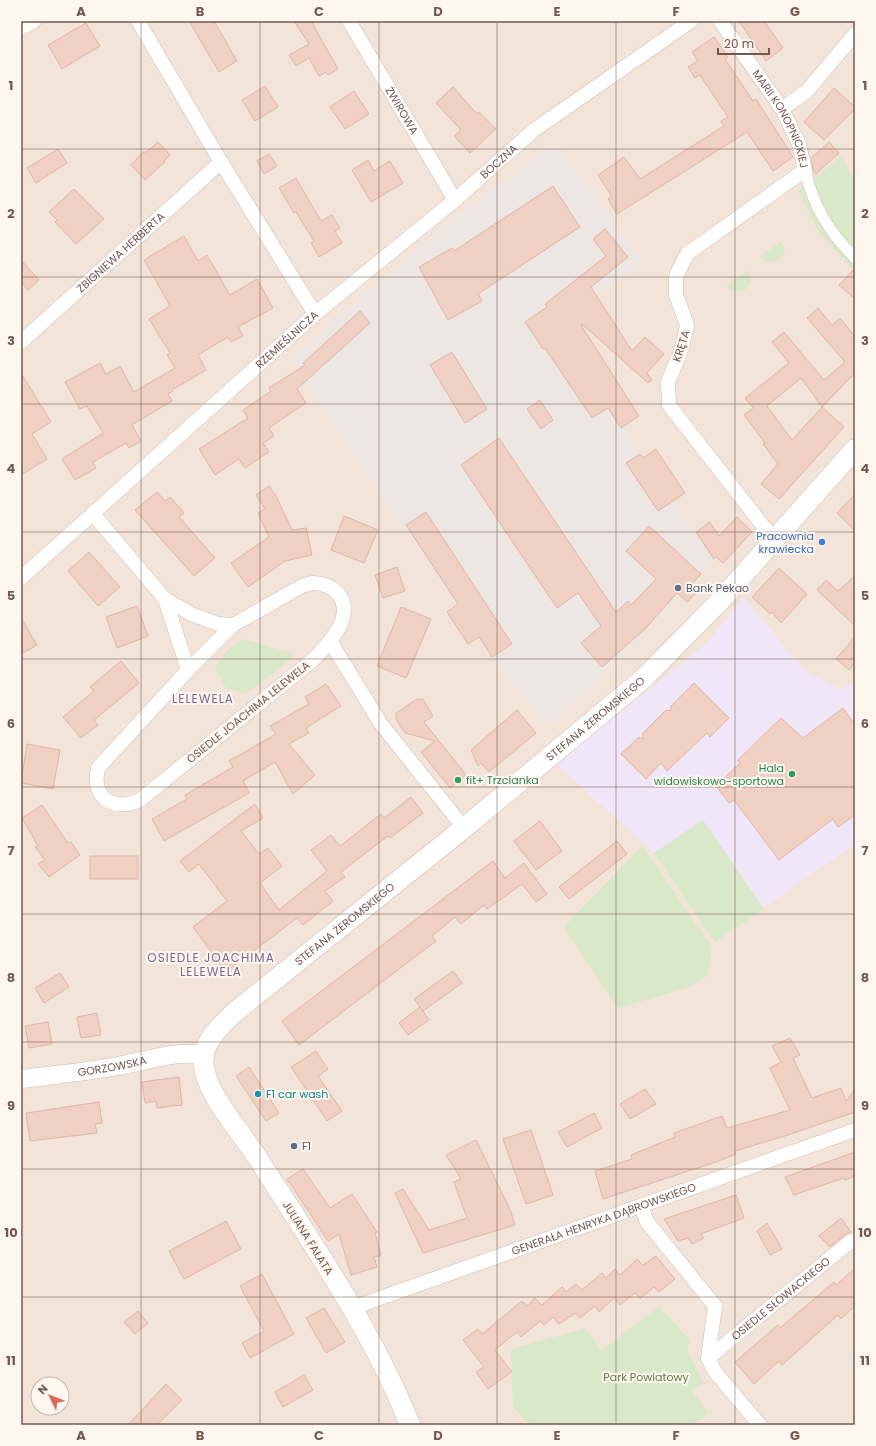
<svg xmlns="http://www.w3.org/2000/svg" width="876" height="1446" font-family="Poppins,sans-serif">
  <rect width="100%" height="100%" fill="#fbf3ea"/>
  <!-- residential -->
  <path fill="#f2e4d8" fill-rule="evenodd" d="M21,21H855V1425H21ZM38,1384H62V1408H38Z"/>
  <!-- industrial -->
  <polygon fill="#ede6e2" points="556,142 645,264 551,321 713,560 586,693 547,726 478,639 290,359 464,210"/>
  <!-- education -->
  <polygon fill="#f0e6f8" points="744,597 804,670 841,690 855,682 855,844 715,942 654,853 556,764 706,644"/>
  <!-- green -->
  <g fill="#d8e8c9">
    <polygon points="841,157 855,181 855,271 820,234 798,191"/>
    <polygon points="782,241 785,252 779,260 771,262 761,258 760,256"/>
    <path d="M748,270L751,281L745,290C738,291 732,292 726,286Z"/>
    <polygon points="243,639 295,654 275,672 245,694 226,688 215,668 228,650"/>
    <polygon points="703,820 764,909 715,942 654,853"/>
    <polygon points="642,846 712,947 708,975 687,988 618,1008 564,927"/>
    <polygon points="659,1307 690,1340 687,1350 704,1383 692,1391 709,1413 693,1425 530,1425 513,1407 511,1349 586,1328 601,1350"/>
  </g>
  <!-- building -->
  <g fill="#efd0c3" stroke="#e0b6a5" fill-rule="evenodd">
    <polygon points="189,21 214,21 237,61 219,72"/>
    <polygon points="294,21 311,21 338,69 328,75 326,72 319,76 309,58 296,66 289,55 309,44"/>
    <polygon points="739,21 764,21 783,48 766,61"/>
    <polygon points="86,23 100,46 62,69 48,45"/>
    <polygon points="714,37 728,57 725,59 753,101 756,99 793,157 773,171 747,132 617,214 608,199 612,197 598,175 624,157 640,179 724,126 721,121 728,117 700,75 695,78 688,67 698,61 692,52"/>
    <polygon points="265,86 278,107 255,121 242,100"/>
    <polygon points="453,87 477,114 479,112 496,129 470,153 454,136 461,130 436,103"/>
    <polygon points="834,88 855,107 855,109 824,140 804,122"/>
    <polygon points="354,91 369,114 345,129 330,107"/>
    <polygon points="158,142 170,155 164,161 165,162 145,180 131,165 143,152 146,152"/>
    <polygon points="829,142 839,153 816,174 813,170 811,158"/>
    <polygon points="58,149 67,163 36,183 27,168"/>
    <polygon points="269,154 277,166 264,174 257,161"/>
    <polygon points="368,160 374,171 390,161 403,183 371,202 352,170"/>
    <polygon points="296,178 321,221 332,215 340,228 335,231 342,243 319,257 311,243 314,241 296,212 294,213 279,188"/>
    <polygon points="553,186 580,227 478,294 482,301 448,320 419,267 452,248 454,251"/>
    <polygon points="74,189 104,219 76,244 55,222 57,220 49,212"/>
    <polygon points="605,229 628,257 591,287 632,351 645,337 664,354 647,373 652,380 648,383 582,324 581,325 639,416 621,428 608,408 592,418 545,348 543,349 525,322 547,307 545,304 606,256 593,239"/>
    <polygon points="184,236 198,261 207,255 230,295 257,279 273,308 238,327 243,336 231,342 228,337 198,355 206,370 172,390 173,391 168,394 172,401 132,425 141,441 129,448 126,443 93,462 96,468 75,480 62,459 103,433 87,406 80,409 65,382 100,363 106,374 120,366 134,392 175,368 167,355 170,353 149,319 170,306 144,260"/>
    <polygon points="21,260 39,280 28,290 21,282"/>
    <polygon points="855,268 855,299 839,285"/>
    <path d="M818,308L832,325L840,318L855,337V373L822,407L844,427L779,499L761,484L778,464L763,444L765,443L744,415L753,408L745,398L789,363L772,342L784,332L824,380L845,362L807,318ZM801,378L822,407L792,440L767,406Z"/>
    <polygon points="360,311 370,323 297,389 306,403 269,428 274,436 263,443 269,452 245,468 239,459 215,475 199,449 248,418 243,410 271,391 269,388 305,365 303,363"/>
    <polygon points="452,352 487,409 465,423 430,365"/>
    <polygon points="21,373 51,422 32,434 47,459 21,475"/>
    <polygon points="540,400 553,420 541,429 527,409"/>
    <polygon points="499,438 616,612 628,601 631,605 656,579 626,551 649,526 701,574 692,584 699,590 687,602 677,593 645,629 602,667 581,643 601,626 578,593 557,608 461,465"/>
    <polygon points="656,449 685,493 658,511 626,463 640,454 643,458"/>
    <polygon points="269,486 276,496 292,530 306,528 312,555 285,561 248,587 231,563 269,537 258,513 265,509 256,495"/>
    <polygon points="157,492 165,501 170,497 184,513 179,517 215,558 194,576 135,510"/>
    <polygon points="855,494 855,531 837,513"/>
    <polygon points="426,512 512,644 492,657 479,637 468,644 447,612 458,604 406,525"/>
    <polygon points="344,516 378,530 364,563 331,550"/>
    <polygon points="737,517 752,532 723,563 716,557 714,559 696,532 710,522 719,536"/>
    <polygon points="89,552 120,587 98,606 68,571"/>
    <polygon points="397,567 405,591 383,598 375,575"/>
    <polygon points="779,568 807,594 781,623 772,612 770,614 752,597"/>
    <polygon points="855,576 855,626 817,590 826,580 838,591"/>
    <polygon points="137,606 148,636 117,648 106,617"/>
    <polygon points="401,607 431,619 406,678 377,666"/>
    <polygon points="21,618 37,645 21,654"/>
    <polygon points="855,637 855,662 849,670 836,659"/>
    <polygon points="121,661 139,683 94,720 98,725 81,738 63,717 94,691 90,687"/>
    <polygon points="694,683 729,718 710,737 707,733 667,771 661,763 646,779 621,754 639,737 643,739 643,733 666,710 671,711 671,706"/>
    <polygon points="326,684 341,706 306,728 309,733 289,744 315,775 293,794 275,762 243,781 249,793 164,841 152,819 187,799 185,795 233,767 229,761 276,734 270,726 309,704 305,697"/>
    <polygon points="417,699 423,699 433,716 424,722 466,775 450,788 421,752 435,741 405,733 396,719 396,713"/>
    <polygon points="843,708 855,725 855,815 838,827 833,819 779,860 734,800 729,803 716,786 740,763 738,760 781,718 803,738"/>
    <polygon points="517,710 536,733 489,772 481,763 478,766 471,750"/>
    <polygon points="27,744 60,750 53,789 21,783"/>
    <polygon points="411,797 423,813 390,838 388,836 341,872 345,877 325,891 333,901 303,925 297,918 226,972 193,927 227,901 199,864 189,872 180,861 255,804 263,818 241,831 259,854 268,848 282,866 260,883 279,910 327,871 311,850 331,835 340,846 381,814 384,818"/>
    <polygon points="42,805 68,843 71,842 80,855 49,877 38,864 45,860 35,847 38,846 22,818"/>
    <polygon points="540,821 562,851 536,870 514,841"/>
    <polygon points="617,841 627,854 569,899 559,887"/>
    <rect x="90" y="856" width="48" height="23"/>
    <polygon points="493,861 505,878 524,863 547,894 536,902 522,884 487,909 484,905 461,924 455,917 432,936 436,941 299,1045 282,1021"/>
    <polygon points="453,971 462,983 423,1011 414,999"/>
    <polygon points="60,973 69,987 44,1003 35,988"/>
    <polygon points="420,1007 429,1020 408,1035 399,1023"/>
    <polygon points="97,1013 101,1035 81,1038 77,1017"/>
    <polygon points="48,1022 52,1044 29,1048 25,1026"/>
    <polygon points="790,1038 800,1055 793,1058 812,1098 841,1088 846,1101 855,1090 855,1112 788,1135 735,1151 736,1154 716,1162 603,1199 595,1171 632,1159 631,1155 675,1137 674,1133 722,1116 727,1128 790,1110 770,1068 781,1062 772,1046"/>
    <polygon points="316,1051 328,1069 318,1076 342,1111 327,1121 291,1067"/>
    <polygon points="249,1067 279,1113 266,1121 236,1076"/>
    <polygon points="179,1077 182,1105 157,1108 156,1101 145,1103 142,1082"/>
    <polygon points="645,1089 656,1104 630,1119 620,1104"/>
    <polygon points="99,1102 102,1123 95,1124 97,1133 30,1141 26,1113"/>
    <polygon points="594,1113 602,1128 567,1147 558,1132"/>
    <polygon points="531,1130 553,1195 526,1204 503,1139"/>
    <polygon points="476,1140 510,1209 515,1225 423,1253 395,1193 403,1189 429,1230 467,1218 454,1182 461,1179 446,1155"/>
    <polygon points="855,1152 855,1176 845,1180 844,1178 794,1195 785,1177"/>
    <polygon points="303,1169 330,1208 352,1194 377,1232 375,1233 381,1255 374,1257 377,1267 351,1275 339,1234 328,1241 287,1179"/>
    <polygon points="736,1195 744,1218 701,1234 704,1238 692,1244 688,1238 678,1241 664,1219"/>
    <polygon points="841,1218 851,1232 846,1234 830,1247 819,1236"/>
    <polygon points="226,1221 241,1249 184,1279 169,1251"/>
    <polygon points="767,1223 782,1249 770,1255 757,1231"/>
    <polygon points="656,1256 675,1279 659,1292 654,1287 640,1299 635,1293 620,1305 614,1298 599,1312 595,1306 580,1318 575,1313 559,1324 553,1317 544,1325 540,1321 521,1337 517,1332 495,1350 512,1372 488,1389 476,1372 484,1367 463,1340 478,1329 482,1334 522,1301 527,1306 535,1298 542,1305 562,1287 566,1292 576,1284 582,1290 602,1273 606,1278 615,1269 620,1275 637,1259 643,1265"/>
    <polygon points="855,1268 855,1306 841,1319 838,1315 782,1365 779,1361 754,1384 735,1362 778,1325 780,1328 834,1282 836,1285"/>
    <polygon points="262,1274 294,1334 250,1358 242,1343 264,1331 240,1286"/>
    <polygon points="324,1308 345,1342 326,1353 306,1318"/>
    <polygon points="138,1311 148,1323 135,1334 124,1322"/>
    <polygon points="304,1375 313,1390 283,1407 275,1392"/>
    <polygon points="166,1384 182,1400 157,1425 128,1425"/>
  </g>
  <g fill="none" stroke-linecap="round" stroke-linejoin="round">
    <!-- pedestrian casing -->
    <g stroke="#cfbcb3" stroke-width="12">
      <path id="pedestrian" d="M805,170C813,206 829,232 855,258"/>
    </g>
    <!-- minor casing -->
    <g stroke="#cfbcb3" stroke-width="15">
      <g id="minor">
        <polyline points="138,21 221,162 315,314"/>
        <path id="s1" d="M349,21L455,200"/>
        <path id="s2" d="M720,21L782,109L799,144L805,170L687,254L676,276V295L687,325L682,348L668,382L669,405L763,526L775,538"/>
        <polyline points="21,28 34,21"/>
        <polyline points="782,109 807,91 855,34"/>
        <path id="s3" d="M21,342L221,162"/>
        <polyline points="93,514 165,599 191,614 218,624 233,625"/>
        <path id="s4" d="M21,578L315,314L455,200L534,130L691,21"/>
        <path d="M312,583C322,583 331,586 338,593C356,616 329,643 314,659L140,800C113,812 91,798 98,768L188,670L233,625L302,586Z"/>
        <polyline points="165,599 188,670"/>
        <polyline points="330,641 381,724 464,828"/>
        <polyline points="641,1206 647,1222 715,1306 708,1358 715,1372 760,1425"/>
        <path id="s5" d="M352,1308L855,1130"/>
        <path id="s6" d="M708,1358L851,1241H855"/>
      </g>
    </g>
    <!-- tertiary casing -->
    <g stroke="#cfbcb3" stroke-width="19">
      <g id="tertiary">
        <path id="s7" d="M21,1079C53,1075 86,1072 118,1066C146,1061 175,1050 203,1055"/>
      </g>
    </g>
    <!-- secondary casing -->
    <g stroke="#d1bcb1" stroke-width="21">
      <g id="secondary">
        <path id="s8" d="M410,1425C373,1331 313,1245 259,1160C243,1134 208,1097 204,1067C200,1044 219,1027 235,1012L464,828L643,679L719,602L855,449"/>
      </g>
    </g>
    <!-- pedestrian -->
    <use href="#pedestrian" stroke="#fff" stroke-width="11"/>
    <!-- minor -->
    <use href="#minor" stroke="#fff" stroke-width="14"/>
    <!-- tertiary -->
    <use href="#tertiary" stroke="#fff" stroke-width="18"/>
    <!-- secondary -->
    <use href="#secondary" stroke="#fff" stroke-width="20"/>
  </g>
  <!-- grid -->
  <path fill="none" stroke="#74584f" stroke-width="1" stroke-opacity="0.55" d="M141,21V1425M260,21V1425M379,21V1425M497,21V1425M616,21V1425M735,21V1425M21,149H855M21,277H855M21,404H855M21,532H855M21,659H855M21,787H855M21,914H855M21,1042H855M21,1169H855M21,1297H855"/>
  <!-- markers -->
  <circle fill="#3f7fe0" stroke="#fef7f0" stroke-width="1.5" cx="822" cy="542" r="4"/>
  <g fill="#5c6f8a" stroke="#fef7f0" stroke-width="1.5">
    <circle cx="678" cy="588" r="4"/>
    <circle cx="294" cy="1146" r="4"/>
  </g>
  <g fill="#2e9e5b" stroke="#fef7f0" stroke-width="1.5">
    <circle cx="792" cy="774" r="4"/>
    <circle cx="458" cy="780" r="4"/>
  </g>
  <circle fill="#0f9aa8" stroke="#fef7f0" stroke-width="1.5" cx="258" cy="1094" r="4"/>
  <g text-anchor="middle" stroke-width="4" stroke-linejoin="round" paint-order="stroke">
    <!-- street labels -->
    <g font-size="11" fill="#74584f" stroke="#fef7f0">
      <text dy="4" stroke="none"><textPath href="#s1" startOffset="104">ŻWIROWA</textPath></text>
      <text dy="4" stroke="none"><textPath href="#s2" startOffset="116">MARII KONOPNICKIEJ</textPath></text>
      <text dy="4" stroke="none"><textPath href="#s4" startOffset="634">BOCZNA</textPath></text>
      <text dy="4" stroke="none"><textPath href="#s3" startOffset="134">ZBIGNIEWA HERBERTA</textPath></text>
      <text dy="4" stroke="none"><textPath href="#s4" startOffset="357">RZEMIEŚLNICZA</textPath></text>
      <text transform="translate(681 346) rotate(-73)" y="4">KRĘTA</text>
      <text transform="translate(248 712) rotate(-39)" y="4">OSIEDLE JOACHIMA LELEWELA</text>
      <text dy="4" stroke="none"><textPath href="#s8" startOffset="945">STEFANA ŻEROMSKIEGO</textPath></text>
      <text dy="4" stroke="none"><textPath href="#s8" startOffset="621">STEFANA ŻEROMSKIEGO</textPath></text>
      <text dy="4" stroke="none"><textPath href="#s7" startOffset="92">GORZOWSKA</textPath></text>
      <text dy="4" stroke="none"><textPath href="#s5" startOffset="267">GENERAŁA HENRYKA DĄBROWSKIEGO</textPath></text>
      <text transform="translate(308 1238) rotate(58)" y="4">JULIANA FAŁATA</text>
      <text dy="4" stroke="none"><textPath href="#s6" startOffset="94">OSIEDLE SŁOWACKIEGO</textPath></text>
    </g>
    <!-- shop labels -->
    <g font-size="11" fill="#366cbe" stroke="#fef7f0" text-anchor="end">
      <text x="814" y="540">Pracownia<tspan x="814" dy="13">krawiecka</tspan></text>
    </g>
    <!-- service labels -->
    <g font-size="11" fill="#4e5e75" stroke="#fef7f0" text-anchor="start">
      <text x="686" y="592">Bank Pekao</text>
      <text x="302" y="1150">F1</text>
    </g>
    <!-- leisure labels -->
    <g font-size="11" fill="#27864d" stroke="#fef7f0" text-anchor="end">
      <text x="784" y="772">Hala<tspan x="784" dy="13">widowiskowo-sportowa</tspan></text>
      <text x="466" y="784" text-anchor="start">fit+ Trzcianka</text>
    </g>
    <!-- culture labels -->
    <g font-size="11" fill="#0d838f" stroke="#fef7f0" text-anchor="start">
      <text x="266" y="1098">F1 car wash</text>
    </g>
    <!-- park labels -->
    <g font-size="11" fill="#5b7847" stroke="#fef7f0">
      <text x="646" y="1381">Park Powiatowy</text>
    </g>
    <!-- neighbourhood labels -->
    <g font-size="12" letter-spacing="1" fill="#7e6690" stroke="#fef7f0">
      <text x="203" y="703">LELEWELA</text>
      <text x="211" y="962">OSIEDLE JOACHIMA<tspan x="211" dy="14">LELEWELA</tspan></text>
    </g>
  </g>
  <!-- border -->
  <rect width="876" height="1446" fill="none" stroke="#fef7f0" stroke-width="44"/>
  <!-- north arrow -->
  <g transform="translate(50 1396) rotate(313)"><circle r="19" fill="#fef7f0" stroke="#c7b7b0"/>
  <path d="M0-3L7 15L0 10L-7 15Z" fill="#db6a59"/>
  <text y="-6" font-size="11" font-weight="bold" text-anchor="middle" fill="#74584f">N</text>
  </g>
  <!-- scale -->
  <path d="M718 48v6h51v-6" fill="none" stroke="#74584f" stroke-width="2"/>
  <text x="724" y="48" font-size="12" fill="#74584f" stroke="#fef7f0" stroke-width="3" paint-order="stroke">20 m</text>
  <rect x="22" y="22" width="832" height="1402" fill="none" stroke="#74584f" stroke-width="1.5"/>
  <g font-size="13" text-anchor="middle" font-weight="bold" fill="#74584f">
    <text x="81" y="16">A</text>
    <text x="200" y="16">B</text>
    <text x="319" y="16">C</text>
    <text x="438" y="16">D</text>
    <text x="557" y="16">E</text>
    <text x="676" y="16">F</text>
    <text x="795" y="16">G</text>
    <text x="11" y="90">1</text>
    <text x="865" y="90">1</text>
    <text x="11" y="218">2</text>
    <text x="865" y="218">2</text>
    <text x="11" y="345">3</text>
    <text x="865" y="345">3</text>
    <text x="11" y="473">4</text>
    <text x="865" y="473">4</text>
    <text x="11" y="600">5</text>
    <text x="865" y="600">5</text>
    <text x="11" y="728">6</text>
    <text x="865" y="728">6</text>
    <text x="11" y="855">7</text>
    <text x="865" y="855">7</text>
    <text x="11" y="982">8</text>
    <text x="865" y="982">8</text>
    <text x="11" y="1110">9</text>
    <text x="865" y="1110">9</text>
    <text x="11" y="1237">10</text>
    <text x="865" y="1237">10</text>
    <text x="11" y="1365">11</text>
    <text x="865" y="1365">11</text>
    <text x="81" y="1440">A</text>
    <text x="200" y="1440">B</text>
    <text x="319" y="1440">C</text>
    <text x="438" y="1440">D</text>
    <text x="557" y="1440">E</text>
    <text x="676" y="1440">F</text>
    <text x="795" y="1440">G</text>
  </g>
</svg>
